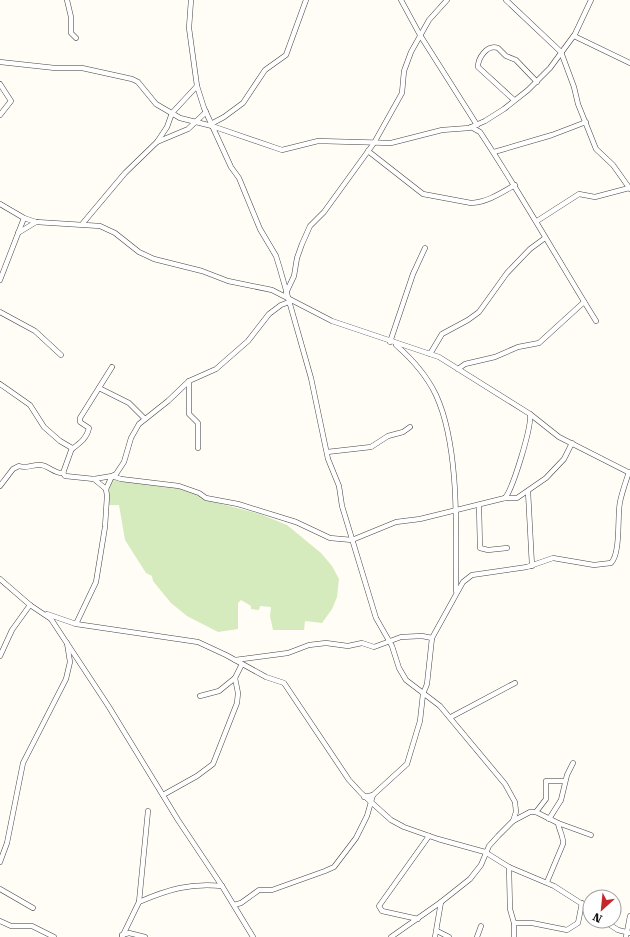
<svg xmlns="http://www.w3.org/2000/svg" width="630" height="937" font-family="'Roboto Serif',serif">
  <rect width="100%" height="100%" fill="#fffdf5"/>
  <!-- green -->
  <polygon fill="#d5ebbd" points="113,478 153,481 191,492 214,502 260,514 287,525 321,553 332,566 339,579 337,597 332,609 322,623 305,621 304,630 273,630 270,616 271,607 260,606 259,610 251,609 251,606 241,600 238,603 238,629 218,632 187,616 171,603 153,581 152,576 146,573 125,540 119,505 109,505 108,492"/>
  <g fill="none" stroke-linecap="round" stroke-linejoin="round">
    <!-- street casing -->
    <g stroke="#444" stroke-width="5.5">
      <g id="street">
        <polyline points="67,0 71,17 71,33 76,38"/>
        <polyline points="191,0 189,28 197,86 204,108 231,167 239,178 260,229 276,256 280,269 311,378 328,459 339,486 342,506 376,618 392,646 399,668 406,680 440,706 505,784 515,802 516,812 513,821"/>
        <polyline points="401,0 420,35 477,125"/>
        <polyline points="506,0 561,52 574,87 578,104 596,149 613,165 630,189"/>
        <polyline points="574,36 630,63"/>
        <polyline points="0,62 55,68 82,68 132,79 138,82 156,104 180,118 212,126 282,150 318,141 391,143 442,130 469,128 485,121 504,109 528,90 550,68 575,34 591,0"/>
        <polyline points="0,84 11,101 0,115"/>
        <path d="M514,100L478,67C478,58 487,44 498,48L506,56L516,60L537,82"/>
        <polyline points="211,124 224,117 243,103 265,70 286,55 306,0"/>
        <path d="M471,127L480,132C521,194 557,258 596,321"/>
        <polyline points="157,142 188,129 206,112"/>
        <path d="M368,151L423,194L471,203C488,202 501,193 515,185"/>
        <polyline points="494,152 552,135 586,122"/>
        <polyline points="0,204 24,218 36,222 100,226 115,233 139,252 154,259 202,271 228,281 272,290 332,321 439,357 530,414 559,437 630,473"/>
        <polyline points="537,221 579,194 595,197 629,188"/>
        <polyline points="83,223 125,173 157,142 167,127 172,113 197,86"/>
        <polyline points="18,233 36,222"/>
        <polyline points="0,280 24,218"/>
        <polyline points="286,293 294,276 297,258 302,244 310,226 324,212 374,143 402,93 404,71 411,52 429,20 447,0"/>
        <polyline points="0,312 35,331 61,355"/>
        <polyline points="390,342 413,274 425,248"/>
        <path d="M396,345C412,359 427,376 436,395C460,447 456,534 456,591"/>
        <polyline points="430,354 442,334 468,320 479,312 507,273 530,249 545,238"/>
        <polyline points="458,369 465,364 495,357 518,347 539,343 584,302"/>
        <polyline points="189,381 189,414 198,423 198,448"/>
        <polyline points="0,384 30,405 44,427 60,441 72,448 63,473"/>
        <polyline points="99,388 129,403 145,419"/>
        <path d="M72,449C80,443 87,438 89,428L80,422V418L112,367"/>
        <polyline points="327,452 371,447 388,436 403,432 410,427"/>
        <path d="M0,486L13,469L19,466C27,469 33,464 41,465C49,466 55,474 63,473L65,476L94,479L112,476L116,474L124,462L131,438L139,424L168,401L189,381L216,369L248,341L269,314L281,305L289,302"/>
        <polyline points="106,489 112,476 121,479 179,486 199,493 206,498 238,504 296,522 330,538 352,540 396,522 420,519 505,498 517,498 546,478 564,459 572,443"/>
        <polyline points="528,491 532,566"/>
        <path d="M505,498C513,488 532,427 530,414"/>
        <polyline points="479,506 480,548 488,550 507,548"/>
        <polyline points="0,579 30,605 51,619 109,707 178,820 222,886 253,937"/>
        <polyline points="47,614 76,624 198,642 226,655 266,677 284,683 349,780 361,793 391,820 404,827 438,839 485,852 509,867 554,886 590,909"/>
        <polyline points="76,624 96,582 105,527 107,496 106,489 94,479"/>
        <polyline points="0,656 12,630 30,605"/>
        <polyline points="235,660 288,653 309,645 326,643 348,646 362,643 374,647 401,637 422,636 432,638"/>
        <polyline points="200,696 219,691 235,678"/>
        <polyline points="451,717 515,683"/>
        <polyline points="163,795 197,776 213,764 237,703 238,693 235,678 242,664"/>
        <path d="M364,797L373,795L407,764L420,721L423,694L427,684L432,638L463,582L472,575L527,567L553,558L594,565L611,563C621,553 617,516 620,502C622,492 626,481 629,472"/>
        <polyline points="536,812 546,799 546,781 565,781"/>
        <polyline points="549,819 561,800 567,775 573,763"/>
        <polyline points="0,862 7,843 23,763 66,679 70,662 67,643"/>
        <polyline points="509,867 510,909 514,923 514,937"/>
        <path d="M547,882L563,844C564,838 559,830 558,823"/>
        <polyline points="0,889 33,908"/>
        <path d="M139,902C169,889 190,883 222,886"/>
        <polyline points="234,905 241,903 259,890 272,890 325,871 334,867 356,838 367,816 373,795"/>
        <polyline points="418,919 382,911 379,906 429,836"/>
        <polyline points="0,921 11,926 32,926 54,937"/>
        <polyline points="604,921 618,930 630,933"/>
        <polyline points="514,923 532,923 567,930 578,923 582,903"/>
        <polyline points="437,931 449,937"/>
        <polyline points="122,935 129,933 145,937"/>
        <polyline points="122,937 139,902 148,811"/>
        <polyline points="391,937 441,902 470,879 481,865 489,846 498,836 513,821 530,812 536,812 558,823 591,835"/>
        <polyline points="435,937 441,902"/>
        <polyline points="477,937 481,926"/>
        <polyline points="626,937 630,916"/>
      </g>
    </g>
    <!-- street -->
    <use href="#street" stroke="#fff" stroke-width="4.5"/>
  </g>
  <!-- north arrow -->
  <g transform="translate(602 909) rotate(207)"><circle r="19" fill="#ffffff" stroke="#a0a0a0"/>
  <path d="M0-3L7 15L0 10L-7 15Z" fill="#c4262e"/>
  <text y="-6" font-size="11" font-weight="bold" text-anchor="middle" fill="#111111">N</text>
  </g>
</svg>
